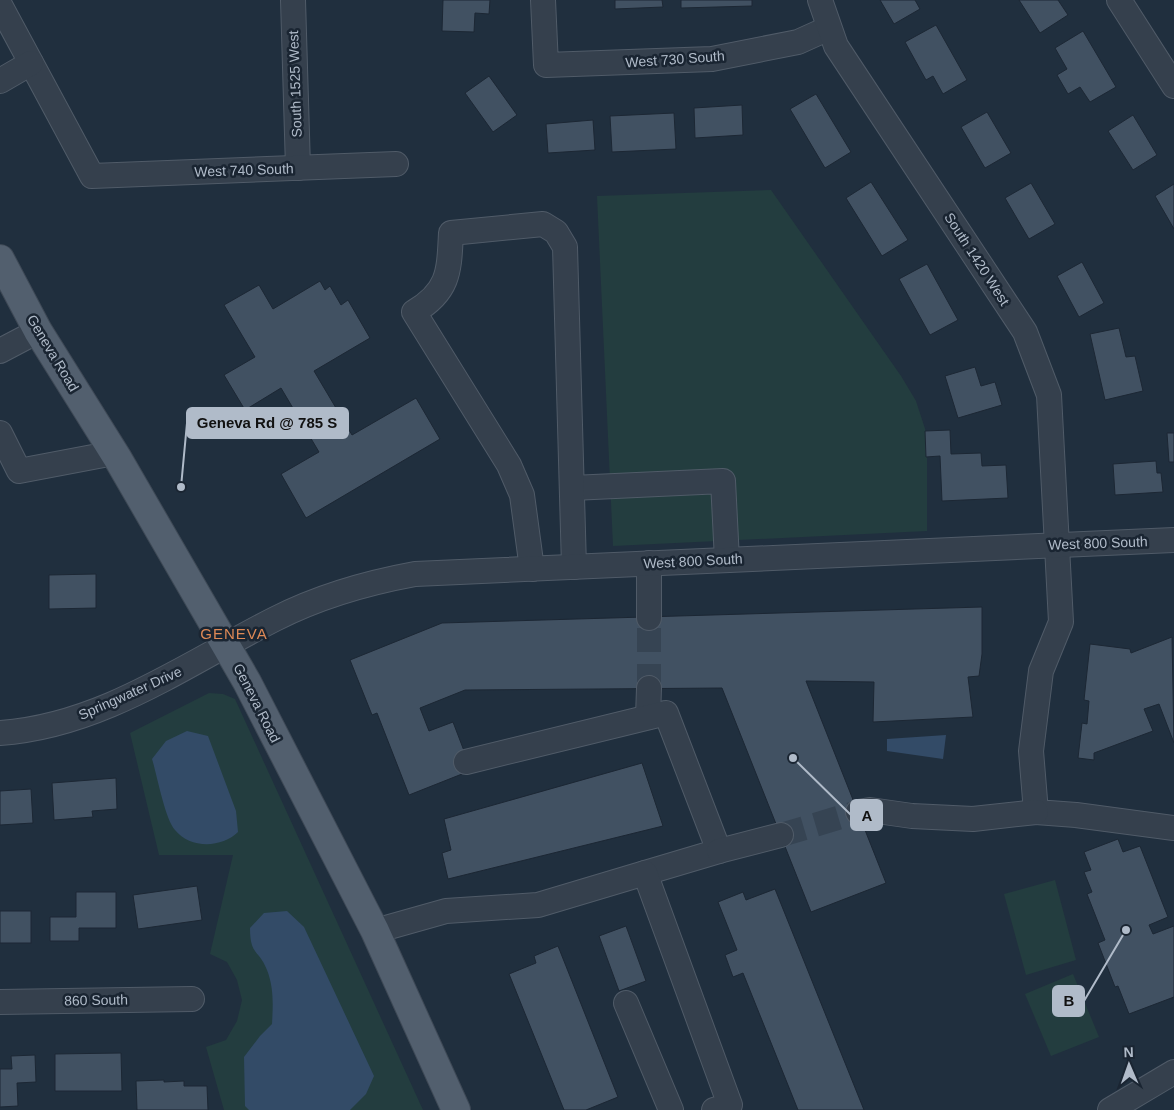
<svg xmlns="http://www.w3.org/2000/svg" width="1174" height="1110" font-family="Helvetica,sans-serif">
  <rect width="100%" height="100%" fill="#202f3e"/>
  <!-- green -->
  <g fill="#233d3f">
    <polygon points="771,190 901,376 916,401 927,435 927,531 613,546 597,196"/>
    <polygon points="209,693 223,694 235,699 423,1110 224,1110 206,1047 226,1040 237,1021 242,1000 237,980 227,962 210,954 233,855 159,855 130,733"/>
    <polygon points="1055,880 1076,960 1026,975 1004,894"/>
    <polygon points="1073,974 1099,1037 1051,1056 1025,994"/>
  </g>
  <!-- water -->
  <g fill="#334b67">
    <path d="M187,731L208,736L236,811L238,832C222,848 190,849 175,830C165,819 157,775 152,759L166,741Z"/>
    <polygon points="946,735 943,759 887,751 887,739"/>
    <path d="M287,911L304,927L374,1076L366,1094L350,1110H249L245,1106L244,1057L260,1036L272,1024C273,1005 274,988 267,970C259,949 250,956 250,928L264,913Z"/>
  </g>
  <!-- building -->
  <g fill="#415162" stroke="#1c2734">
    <polygon points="443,0 490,0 489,14 475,13 474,32 442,31"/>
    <polygon points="615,0 662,0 663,7 615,9"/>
    <polygon points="681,0 752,0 752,6 681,8"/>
    <polygon points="880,0 915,0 920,9 894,24"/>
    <polygon points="1019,0 1058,0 1068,15 1040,33"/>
    <polygon points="936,25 967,80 943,94 933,76 926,80 905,42"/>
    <polygon points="1083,31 1116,87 1090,102 1080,87 1068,94 1057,75 1067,69 1055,48"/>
    <polygon points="489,76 517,115 493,132 465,93"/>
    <polygon points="816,94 851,152 825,168 790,109"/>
    <polygon points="742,105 743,135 695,138 694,108"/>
    <polygon points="987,112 1011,153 985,168 961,127"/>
    <polygon points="674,113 676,149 612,152 610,116"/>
    <polygon points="1133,115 1157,155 1133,170 1108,131"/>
    <polygon points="593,120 595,150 548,153 546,124"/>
    <polygon points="871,182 908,240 882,256 846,198"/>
    <polygon points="1031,183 1055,224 1029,239 1005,198"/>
    <polygon points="1174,184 1174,229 1155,196"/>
    <polygon points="1082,262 1104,303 1079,317 1057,276"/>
    <polygon points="927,264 958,320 930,335 899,279"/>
    <polygon points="320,281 325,290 330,286 341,305 348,300 370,338 314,371 352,435 416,398 440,439 306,518 281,474 319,452 281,388 245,410 224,375 255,357 224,305 259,285 273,309"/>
    <polygon points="1119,328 1126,357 1135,356 1143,391 1105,400 1090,334"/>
    <polygon points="975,367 981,386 995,382 1002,405 958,418 945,376"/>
    <polygon points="950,430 951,454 981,453 982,466 1006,465 1008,498 942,501 940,456 926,457 925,431"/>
    <polygon points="1167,433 1174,433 1174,462 1169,462"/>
    <polygon points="1156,461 1157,473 1161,473 1163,492 1115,495 1113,464"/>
    <polygon points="96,574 96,608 49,609 49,575"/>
    <polygon points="982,607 982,654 979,676 968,677 973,717 873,722 874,682 806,681 886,883 811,912 722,688 465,690 420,708 429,731 453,722 466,756 457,760 462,774 409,795 377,713 372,715 350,660 442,623"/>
    <polygon points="1172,637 1174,743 1159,704 1144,709 1153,731 1094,753 1094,760 1078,758 1082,723 1087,724 1089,701 1084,700 1090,644 1130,649 1131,653"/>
    <polygon points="642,763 663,826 448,879 442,853 451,850 444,819"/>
    <polygon points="116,778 117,809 92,811 93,817 54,820 52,783"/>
    <polygon points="31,789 33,823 0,825 0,791"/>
    <polygon points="1118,839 1123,852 1140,846 1168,917 1149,925 1153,934 1174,926 1174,997 1129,1014 1118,986 1115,987 1098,943 1105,940 1087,894 1092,892 1084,872 1091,870 1084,852"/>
    <polygon points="197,886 202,920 138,929 133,895"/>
    <polygon points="775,889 864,1110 798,1110 743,973 733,977 725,955 737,950 718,902 743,892 746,900"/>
    <polygon points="76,892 116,892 116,928 79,928 79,941 50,941 50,917 76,917"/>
    <rect x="0" y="911" width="31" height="32"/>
    <polygon points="626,926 646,981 619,991 599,936"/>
    <polygon points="558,946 618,1097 586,1110 564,1110 509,974 536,963 534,956"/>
    <polygon points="121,1053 122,1091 55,1091 55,1054"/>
    <polygon points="35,1055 36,1082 17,1083 18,1106 0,1107 0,1069 12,1069 11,1056"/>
    <polygon points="164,1080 164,1082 184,1081 184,1086 207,1086 208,1110 137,1110 136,1081"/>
  </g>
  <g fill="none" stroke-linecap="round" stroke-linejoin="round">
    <!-- minor-tunnel -->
    <g stroke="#364453" stroke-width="24" stroke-dasharray="24 12" stroke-linecap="butt">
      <polyline points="649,688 649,618"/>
      <polyline points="781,835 858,812"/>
    </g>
    <!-- minor casing -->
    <g stroke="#505b68" stroke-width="26">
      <g id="minor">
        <polyline points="293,0 298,168"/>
        <polyline points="543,0 546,65 712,59 798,42 829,28"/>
        <polyline points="820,0 836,46 1025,332 1049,395 1061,622 1041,671 1031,751 1036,812 1076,815 1174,828"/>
        <polyline points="1119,0 1174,86"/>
        <polyline points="0,5 92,176 396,164"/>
        <polyline points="0,81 31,63"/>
        <polyline points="0,351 38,331"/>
        <polyline points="0,433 19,471 114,453"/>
        <polyline points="572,488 723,481 727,560"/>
        <path d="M532,569L522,495L509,465L414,312C450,291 449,270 451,233L543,224L556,232L565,247L574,567"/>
        <polyline points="649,618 649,563"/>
        <polyline points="648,717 649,688"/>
        <path d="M0,733C102,726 186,664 275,619C320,596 366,583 415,574L1174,540"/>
        <polyline points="466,762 666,713 719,851 645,873"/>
        <polyline points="858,812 870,810 912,816 973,819 1036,812"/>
        <polyline points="719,851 781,835"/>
        <polyline points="375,931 446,911 538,905 645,873 730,1105 714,1110"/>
        <polyline points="0,1002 192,999"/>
        <polyline points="626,1003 671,1110"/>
        <polyline points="1110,1110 1174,1072"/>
      </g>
    </g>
    <!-- major casing -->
    <g stroke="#3e4956" stroke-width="30">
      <polyline id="major" points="0,259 38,331 118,459 247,682 375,931 456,1110"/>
    </g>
    <!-- minor -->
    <use href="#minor" stroke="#35404d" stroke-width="24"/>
    <!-- major -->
    <use href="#major" stroke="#525f6e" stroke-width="28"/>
  </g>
  <g text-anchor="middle" stroke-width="5" stroke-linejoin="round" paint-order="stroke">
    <!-- street labels -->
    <g font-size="14" fill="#b0bbc9" stroke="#1a2532">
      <text transform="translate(675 59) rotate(-4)" y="5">West 730 South</text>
      <text transform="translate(295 84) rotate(-92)" y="5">South 1525 West</text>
      <text transform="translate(244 170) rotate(-2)" y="5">West 740 South</text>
      <text transform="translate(977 259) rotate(57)" y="5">South 1420 West</text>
      <text transform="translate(53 353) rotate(59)" y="5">Geneva Road</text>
      <text transform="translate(1098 543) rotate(-2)" y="5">West 800 South</text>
      <text transform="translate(693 561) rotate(-3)" y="5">West 800 South</text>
      <text transform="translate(130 693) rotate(-24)" y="5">Springwater Drive</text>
      <text transform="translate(257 703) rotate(63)" y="5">Geneva Road</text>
      <text transform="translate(96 1000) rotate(-1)" y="5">860 South</text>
    </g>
    <!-- neighbourhood labels -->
    <g font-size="15" letter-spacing="1" fill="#de8956" stroke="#1a2532">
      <text x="234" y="639">GENEVA</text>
    </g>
  </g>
  <!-- callouts -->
  <path fill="none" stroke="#b0bbc9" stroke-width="2" d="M181 487L187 423M793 758L851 815M1126 930L1084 1001"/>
  <g fill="#b0bbc9" stroke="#1a2532" stroke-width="2">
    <circle cx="181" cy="487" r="5"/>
    <circle cx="793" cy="758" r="5"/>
    <circle cx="1126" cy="930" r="5"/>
  </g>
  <g fill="#b0bbc9" stroke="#b0bbc9" stroke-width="2">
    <rect x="187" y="408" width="161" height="30" rx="5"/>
    <rect x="851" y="800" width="31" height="30" rx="5"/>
    <rect x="1053" y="986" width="31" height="30" rx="5"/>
  </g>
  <g font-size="15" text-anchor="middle" font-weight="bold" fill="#111">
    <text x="267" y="428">Geneva Rd @ 785 S</text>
    <text x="867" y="821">A</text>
    <text x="1069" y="1006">B</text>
  </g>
  <!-- north arrow -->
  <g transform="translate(1129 1065) rotate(358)" stroke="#1a2532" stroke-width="4" paint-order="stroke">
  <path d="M0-4L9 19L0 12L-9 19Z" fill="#b0bbc9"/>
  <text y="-8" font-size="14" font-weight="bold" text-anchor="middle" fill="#b0bbc9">N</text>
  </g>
</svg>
